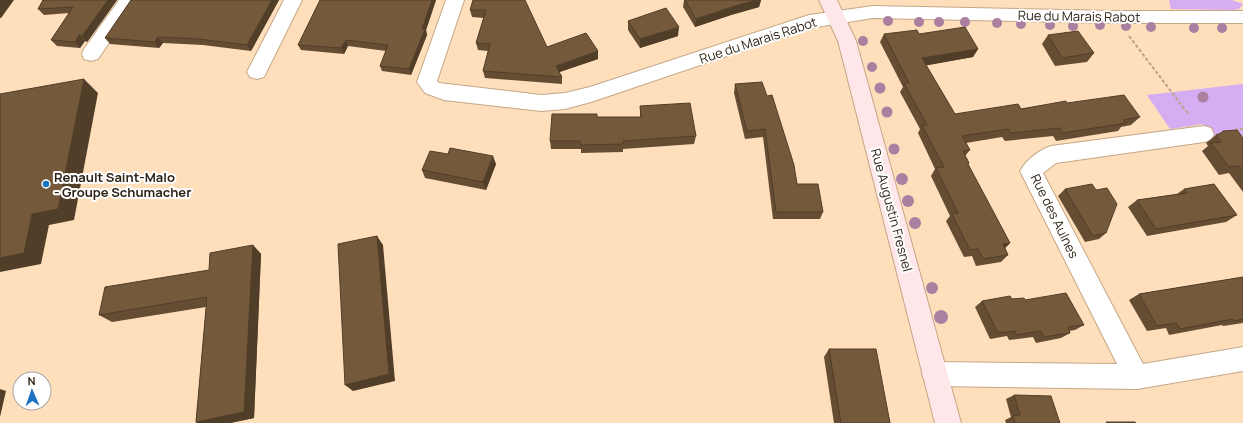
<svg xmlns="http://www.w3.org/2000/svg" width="1243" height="423" font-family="Manrope,sans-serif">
  <rect width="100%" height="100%" fill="#fedebb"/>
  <!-- green -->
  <g fill="#d5adf3">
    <polygon points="1169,0 1232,0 1243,4 1239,9 1234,10 1171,9"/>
    <polygon points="1243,84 1243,136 1215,139 1203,124 1170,129 1147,95"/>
  </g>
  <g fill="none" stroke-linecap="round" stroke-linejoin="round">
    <!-- street casing -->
    <g stroke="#c5a786" stroke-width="2">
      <g id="street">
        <polygon points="119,0 138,0 98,59 91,61 84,59 82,54 84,49"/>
        <polygon points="284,0 302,0 264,77 257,79 250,77 247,72"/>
        <polygon points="446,0 464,0 437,81 439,83 541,95 565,93 590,87 809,15 873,6 1114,11 1243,11 1243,23 1114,23 873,18 810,28 591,102 565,109 541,111 444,100 425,93 417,82"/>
        <path d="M1204,126L1211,128L1214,134L1211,140L1204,142L1056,163L1043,173L1143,364L1243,347V371L1137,389L935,386L926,383L922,374L926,365L935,362L1117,364L1020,171C1026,160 1039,150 1051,146Z"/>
      </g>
    </g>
    <!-- secondary casing -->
    <g stroke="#c5a786" stroke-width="2">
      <polygon id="secondary" points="819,0 837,0 856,41 961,423 935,423 845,68 838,41"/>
    </g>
    <!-- path -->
    <g stroke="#bca286" stroke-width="2" stroke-dasharray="3.5 2" stroke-linecap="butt">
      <polyline points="1129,36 1189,115"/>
      <polyline points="1235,130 1243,129"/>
    </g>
    <!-- street -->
    <use href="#street" fill="#fff" fill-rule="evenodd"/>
    <!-- secondary -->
    <use href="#secondary" fill="#fee6e9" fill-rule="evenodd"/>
  </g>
  <!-- trees -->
  <g fill="#ab7f9f">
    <circle cx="888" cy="21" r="5"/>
    <circle cx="919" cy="22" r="5"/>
    <circle cx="939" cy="22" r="5"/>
    <circle cx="965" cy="22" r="5"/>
    <circle cx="997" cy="23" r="5"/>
    <circle cx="1021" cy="24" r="5"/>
    <circle cx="1050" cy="25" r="5"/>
    <circle cx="1100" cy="25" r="5"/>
    <circle cx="1073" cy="26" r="5"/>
    <circle cx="1126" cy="26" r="5"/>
    <circle cx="1151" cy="27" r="5"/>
    <circle cx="1194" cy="28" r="5"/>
    <circle cx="1222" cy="28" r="5"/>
    <circle cx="863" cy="41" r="5"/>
    <circle cx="872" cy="67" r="5"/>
    <circle cx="880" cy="88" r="5.5"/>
    <circle cx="1203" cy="97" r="5.5"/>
    <circle cx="887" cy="112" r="5.5"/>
    <circle cx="894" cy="149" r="5.5"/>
    <circle cx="902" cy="179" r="6"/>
    <circle cx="908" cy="201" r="6"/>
    <circle cx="915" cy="223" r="6"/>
    <circle cx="932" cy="288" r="6"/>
    <circle cx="941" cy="317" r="7"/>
  </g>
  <!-- wall -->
  <g fill="#644d32">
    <polygon points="43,0 117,0 87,42 85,41 80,48 57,46 51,40 69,13 44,15 38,9"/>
    <polygon points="131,0 279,0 251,51 203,45 163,43 159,48 110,44 105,38"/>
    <polygon points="320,0 436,0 426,30 427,35 411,75 382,71 380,66 386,51 348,46 344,54 301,50 298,45"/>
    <polygon points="473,0 547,47 598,51 598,59 559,72 562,77 562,84 485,78 483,71 488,51 478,50 476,43 484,18 472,17 470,10"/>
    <polygon points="684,0 761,0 759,7 731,15 695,27 683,7"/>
    <polygon points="628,21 678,36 640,48 628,30"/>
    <polygon points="884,34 919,34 978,49 973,57 926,65 955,114 1021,109 1067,103 1140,117 1131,125 1121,127 1118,131 1056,141 1053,136 1005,141 1002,137 966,143 970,150 965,156 969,163 968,165 1010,243 1005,248 1008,255 1001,262 976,266 972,256 964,257 946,221 950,216 931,176 935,169 918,133 920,129 900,92 903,87 880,42"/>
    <polygon points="1048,35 1094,53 1087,62 1055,66 1042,44"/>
    <polygon points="735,84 767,96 797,184 823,212 820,219 773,219 763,137 745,139 734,93"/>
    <polygon points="640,106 696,136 694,144 623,149 623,152 581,153 581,149 551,149 550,141 597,117 640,117"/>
    <polygon points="1223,131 1243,138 1243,192 1229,173 1219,175 1202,151 1208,146 1206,143 1216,135 1220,134"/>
    <polygon points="496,164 486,190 425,178 422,170"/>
    <polygon points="1065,189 1106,233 1099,239 1085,242 1058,196"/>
    <polygon points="1184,189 1237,215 1226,222 1147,236 1128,207 1137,200 1177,194"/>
    <polygon points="253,245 261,254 254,418 230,423 197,423 196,422 206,307 112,322 99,315 209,270"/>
    <polygon points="1243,277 1243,323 1223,326 1222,325 1169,335 1166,328 1147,331 1129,300 1139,294"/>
    <polygon points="1012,299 1025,300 1084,325 1075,330 1069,331 1070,333 1061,338 1036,343 1033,337 1009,340 1007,336 990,339 975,307 982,301"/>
    <polygon points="829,349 890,423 834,423 824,357"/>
    <polygon points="1014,395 1060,423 1006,423 1005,420 1011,417 1006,399"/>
  </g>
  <!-- shaded-wall -->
  <g fill="#513e29">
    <polygon points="0,0 14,0 1,18 0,18"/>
    <polygon points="108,0 117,0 87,42 82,36"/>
    <polygon points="272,0 279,0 251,51 247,45"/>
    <polygon points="432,0 436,0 426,30 427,35 411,75 409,69"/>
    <polygon points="756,0 761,0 759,7 731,15 695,27 696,19 732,7"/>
    <polygon points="679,27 678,36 640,48 640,39"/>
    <polygon points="79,35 85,41 80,48 75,42"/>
    <polygon points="158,37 163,43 159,48 154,42"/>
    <polygon points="346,40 348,46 344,54 341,48"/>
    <polygon points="978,49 973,57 918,67 922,58"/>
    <polygon points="598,51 598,59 557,73 556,66"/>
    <polygon points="84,79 98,93 74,220 49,225 41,264 0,272 0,258 32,214"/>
    <polygon points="493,156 496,164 486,190 483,182"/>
    <polygon points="377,236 383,245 395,381 353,391 345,385"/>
    <polygon points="1010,243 1004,249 1003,244"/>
    <polygon points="253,245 261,254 254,418 230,423 197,423 196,422"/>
    <polygon points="0,389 6,391 0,417"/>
  </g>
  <!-- building -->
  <g fill="#74593a" stroke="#513e29">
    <polygon points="43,0 108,0 82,36 79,35 75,42 51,40 73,7 38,9"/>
    <polygon points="131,0 272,0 247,45 199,39 158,37 154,42 105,38"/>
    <polygon points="320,0 432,0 422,29 425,29 409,69 380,66 388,45 346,40 341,48 298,45"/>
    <polygon points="473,0 525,0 547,47 586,33 598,51 556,66 562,77 483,71 490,44 476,43 486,10 470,10"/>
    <polygon points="685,0 756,0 732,7 696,19"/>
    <polygon points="666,8 679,27 640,39 628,21"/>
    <polygon points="965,27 978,49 922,58 955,114 1018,104 1021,109 1066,101 1067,103 1124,95 1140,117 1123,120 1126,123 1063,133 1060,128 1011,133 1008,129 962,136 970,150 963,151 969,163 968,164 1010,243 1003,244 1008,255 983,259 978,249 970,250 952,214 958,213 936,168 944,167 922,125 927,125 904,83 909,83 884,34 917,30 919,34"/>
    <polygon points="1078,31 1094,53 1062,58 1048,35"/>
    <polygon points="84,79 58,209 32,214 24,253 0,258 0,94"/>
    <polygon points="762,82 767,96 772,95 794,165 797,184 818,184 823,212 776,212 765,129 747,131 735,84"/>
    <polygon points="690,103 696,136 623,141 623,144 580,145 580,141 550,141 552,114 597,114 597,117 641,117 640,106"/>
    <polygon points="1237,130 1243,138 1243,170 1239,166 1229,167 1211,143 1221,142 1216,135 1221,133 1223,131"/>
    <polygon points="450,148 493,156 483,182 422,170 430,151 448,154"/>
    <polygon points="1092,184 1096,190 1107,188 1117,204 1106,233 1093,236 1065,189"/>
    <polygon points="1214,184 1237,215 1156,229 1137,200 1187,193 1184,189"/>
    <polygon points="377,236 389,374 345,385 338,244"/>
    <polygon points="253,245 244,412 196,422 207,297 99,315 105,287 209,270 210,253"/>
    <polygon points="1243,277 1243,319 1234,321 1233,319 1180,329 1176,323 1157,326 1139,294"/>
    <polygon points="1066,293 1084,325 1068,327 1070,333 1044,337 1041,331 1016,335 1015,331 998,333 982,301 1010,296 1012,299 1024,298 1025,300"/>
    <polygon points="829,349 876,349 890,423 841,423"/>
    <polygon points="1014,395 1051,396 1060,423 1015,423 1013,416 1020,415"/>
    <polygon points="1106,422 1135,422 1136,423 1107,423"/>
  </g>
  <!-- markers -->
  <circle fill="#1b73c1" stroke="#fff" stroke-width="1.5" cx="46" cy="184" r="4"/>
  <g text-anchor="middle" stroke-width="4" stroke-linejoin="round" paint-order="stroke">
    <!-- street labels -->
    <g font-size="13" fill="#2e2316" stroke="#fff">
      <text transform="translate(1079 16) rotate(1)" y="5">Rue du Marais Rabot</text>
      <text transform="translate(758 40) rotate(-18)" y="5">Rue du Marais Rabot</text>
      <text transform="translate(892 210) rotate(75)" y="5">Rue Augustin Fresnel</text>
      <text transform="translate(1055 216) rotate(64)" y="5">Rue des Aulnes</text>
    </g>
    <!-- poi labels -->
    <g font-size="13" font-weight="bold" fill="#2e2316" stroke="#fff" text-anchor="start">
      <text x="54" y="182">Renault Saint-Malo<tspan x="54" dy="15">- Groupe Schumacher</tspan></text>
    </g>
  </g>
  <!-- north arrow -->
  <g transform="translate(32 391) rotate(358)"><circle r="19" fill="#ffffff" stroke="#aba7a2"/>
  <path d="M0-3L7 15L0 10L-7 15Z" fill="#1b73c1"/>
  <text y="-6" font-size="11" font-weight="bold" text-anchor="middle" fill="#2e2316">N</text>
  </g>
</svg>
